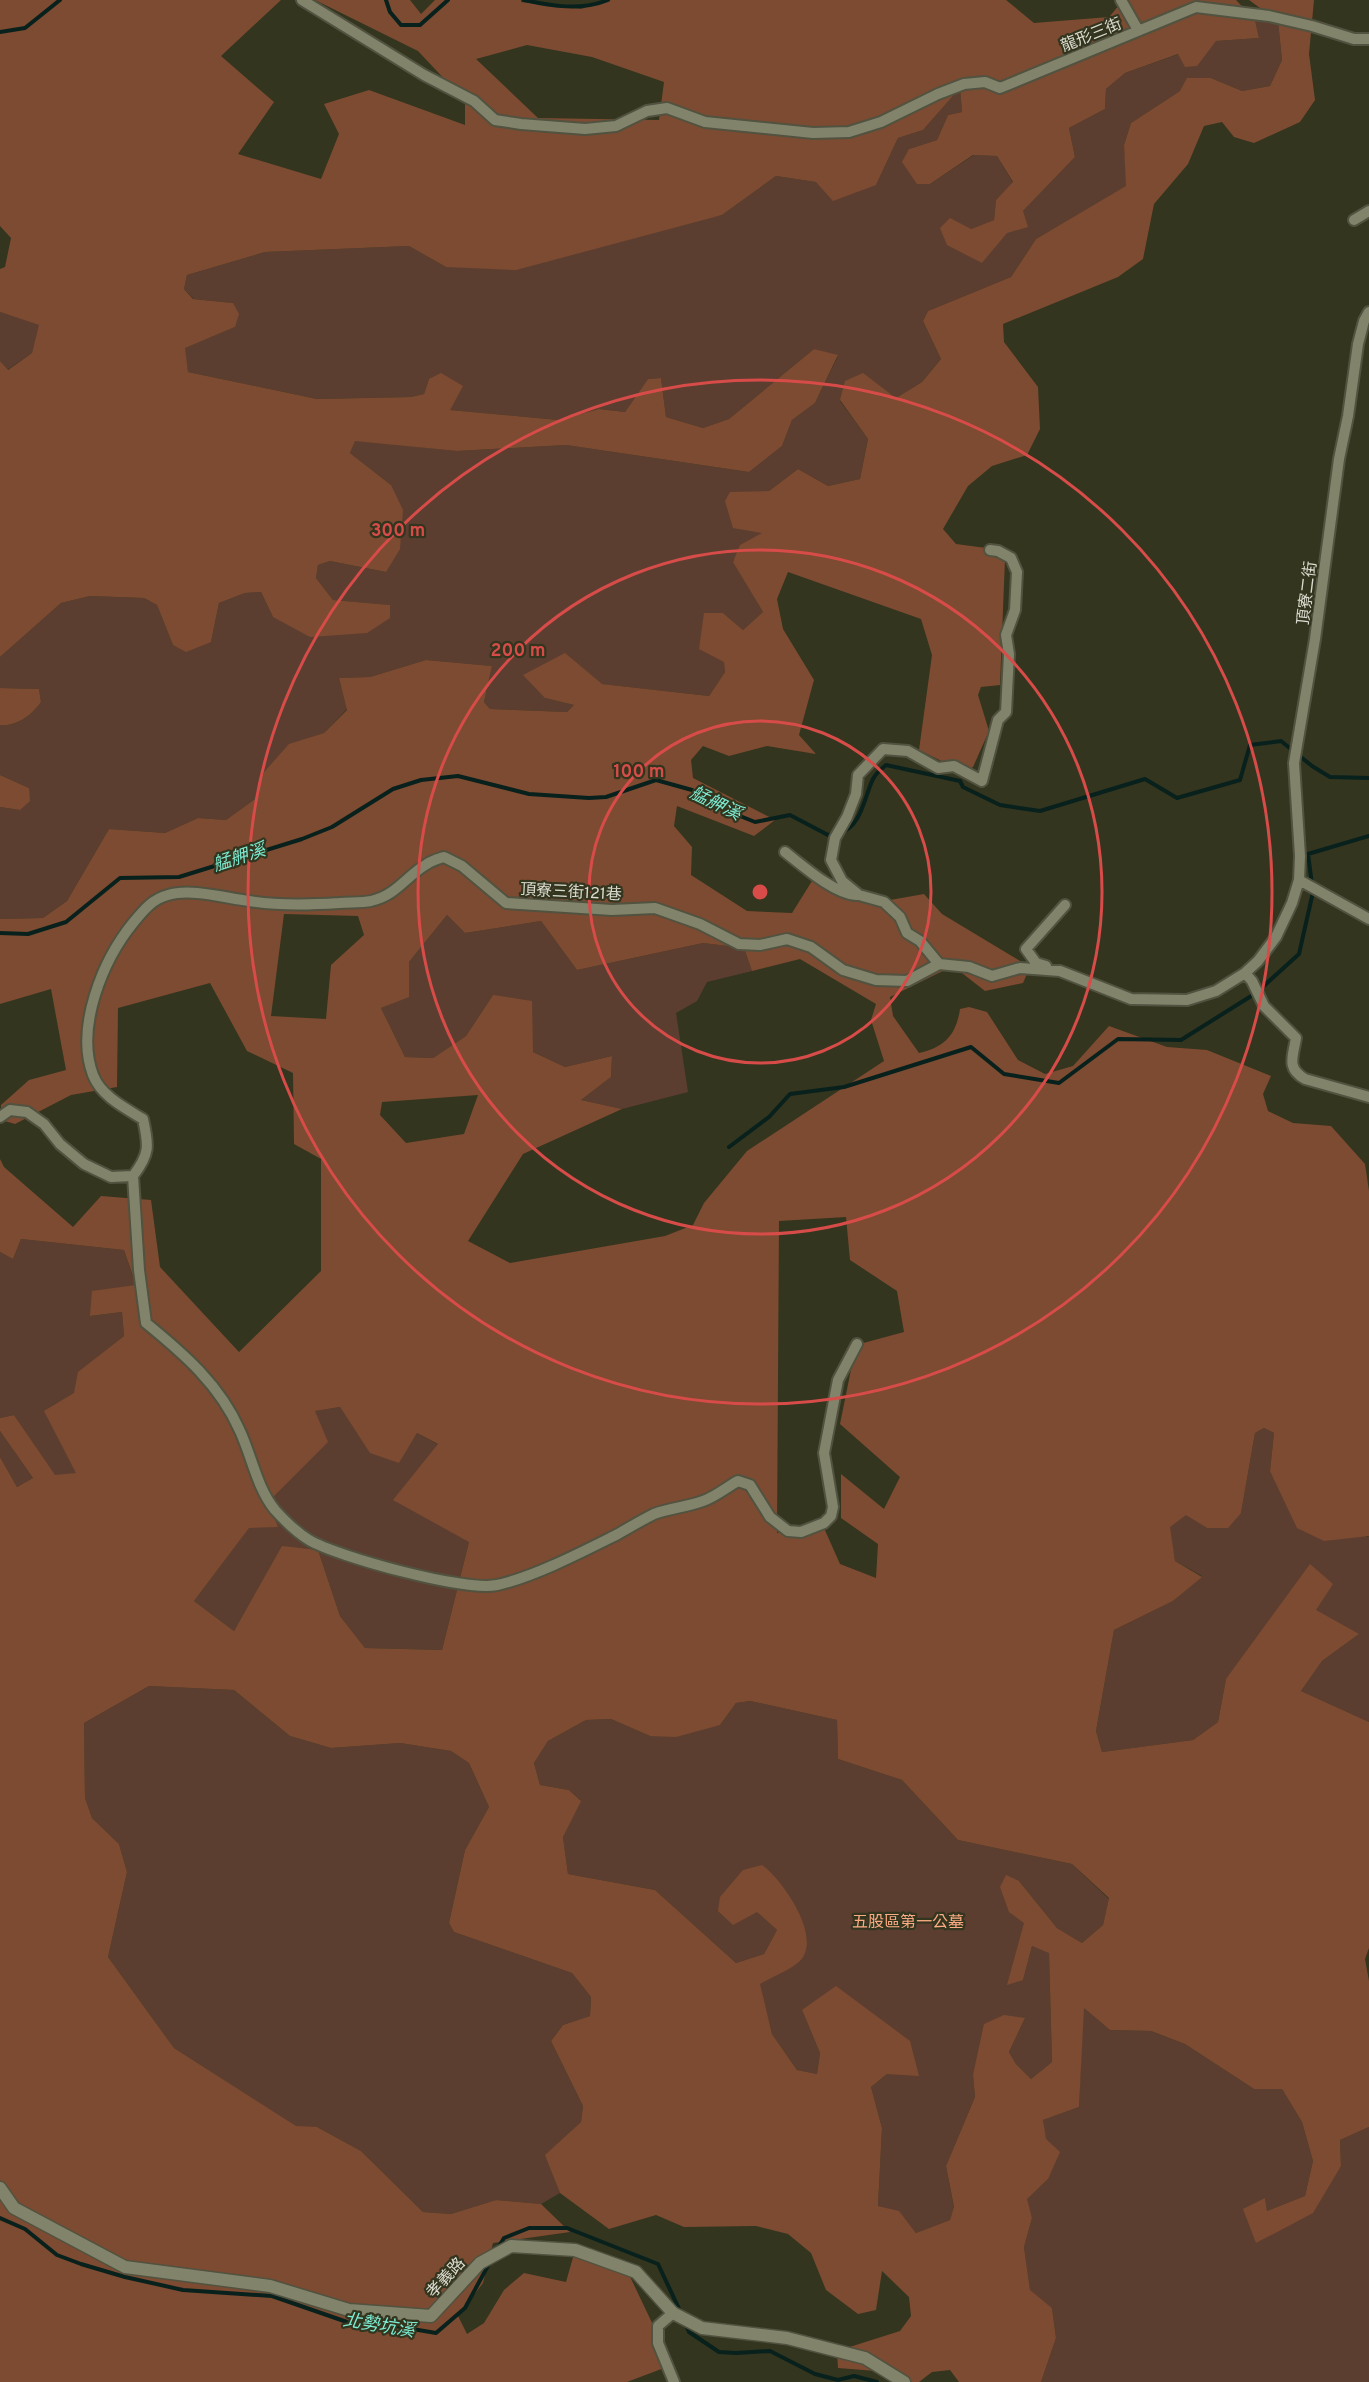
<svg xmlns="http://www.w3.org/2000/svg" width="1369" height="2382" viewBox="0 0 1369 2382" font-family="Overpass,'Noto Sans TC',sans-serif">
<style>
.green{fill:#5c3e30}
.forest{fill:#7d4b31;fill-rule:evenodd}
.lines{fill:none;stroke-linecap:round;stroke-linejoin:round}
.stream{stroke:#09211c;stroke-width:4}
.minor-casing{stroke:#51523f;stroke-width:14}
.tertiary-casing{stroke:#51523f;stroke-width:15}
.minor{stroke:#81836b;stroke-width:10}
.tertiary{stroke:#81836b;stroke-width:12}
.ring{fill:none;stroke:#d74c49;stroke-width:3}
.labels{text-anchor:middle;stroke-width:4.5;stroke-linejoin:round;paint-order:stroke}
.street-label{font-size:16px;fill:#dbdccf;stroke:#33351f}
.park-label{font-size:16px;fill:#fbab83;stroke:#33351f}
.water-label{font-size:18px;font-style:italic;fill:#7cebd2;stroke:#33351f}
.centre{fill:#d74c49;stroke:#33351f;stroke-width:3}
.ring-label{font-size:18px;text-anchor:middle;font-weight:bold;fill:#d74c49;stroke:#33351f;stroke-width:4.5;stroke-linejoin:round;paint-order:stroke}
</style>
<rect width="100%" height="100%" fill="#33351f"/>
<path class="green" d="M 1255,20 L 1278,21 L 1282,60 L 1270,86 L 1242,91 L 1211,78 L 1180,91 L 1131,123 L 1124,145 L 1127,186 L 1036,239 L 1011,277 L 928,311 L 923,321 L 941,359 L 922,382 L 896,398 L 863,374 L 840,401 L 868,439 L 860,479 L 828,486 L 798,469 L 769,491 L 763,533 L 733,561 L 763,612 L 743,630 L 723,613 L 725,672 L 709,696 L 601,684 L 565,654 L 545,698 L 574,705 L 567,712 L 490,709 L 484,702 L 492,666 L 426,660 L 370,677 L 339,678 L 347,709 L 324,733 L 289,745 L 264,772 L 255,799 L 226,820 L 198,818 L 165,833 L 109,829 L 67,901 L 43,918 L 0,919 L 0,807 L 20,810 L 29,788 L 0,775 L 0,725 C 16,727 32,715 41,702 L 39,689 L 0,688 L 0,657 L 61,603 L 90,596 L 144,598 L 157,605 L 173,645 L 211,642 L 219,603 L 245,593 L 261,592 L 273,617 L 389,605 L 333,600 L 316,578 L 318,565 L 330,561 L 386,572 L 391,485 L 350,453 L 355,440 L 457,451 L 566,445 L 749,472 L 782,446 L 792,420 L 815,403 L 838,356 L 814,349 L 729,419 L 703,428 L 666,417 L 661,378 L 648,379 L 625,412 L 599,409 L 558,420 L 450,410 L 429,379 L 424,394 L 411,397 L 317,399 L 188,372 L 184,348 L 235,327 L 233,303 L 194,299 L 184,289 L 187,275 L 265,252 L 409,246 L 446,267 L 722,215 L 776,176 L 816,182 L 876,185 L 898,138 L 923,130 L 960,88 L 962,112 L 948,115 L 937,140 L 909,149 L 930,184 L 974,155 L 997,156 L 1013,183 L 996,200 L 994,220 L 971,229 L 982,263 L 1023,211 L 1075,157 L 1069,128 L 1105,109 L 1106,89 L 1125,73 L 1179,54 L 1216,41 L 1259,38 Z
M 0,312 L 40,325 L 32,353 L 7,370 L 0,361 Z
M 447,915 L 465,933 L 541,921 L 577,970 L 703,943 L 744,948 L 752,971 L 707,982 L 697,1001 L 676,1013 L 688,1092 L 622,1109 L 581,1100 L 611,1077 L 612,1056 L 565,1067 L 533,1052 L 493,995 L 466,1036 L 433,1058 L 405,1057 L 381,1008 L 409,996 L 409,962 Z
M 21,1239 L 124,1250 L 136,1286 L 91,1316 L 122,1312 L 124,1336 L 79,1372 L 77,1473 L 55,1476 L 14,1415 L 0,1418 L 0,1252 L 13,1259 Z
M 340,1407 L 370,1452 L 399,1462 L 417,1433 L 439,1445 L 469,1542 L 442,1650 L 365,1648 L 340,1616 L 318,1550 L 282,1547 L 234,1631 L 194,1601 L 268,1502 L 314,1411 Z
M 1264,1428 L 1274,1433 L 1270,1471 L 1367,1537 L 1369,1536 L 1369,1722 L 1301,1691 L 1322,1661 L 1359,1634 L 1226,1679 L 1218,1722 L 1193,1740 L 1102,1752 L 1096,1731 L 1114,1630 L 1173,1601 L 1202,1576 L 1175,1561 L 1169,1527 L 1186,1514 L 1207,1528 L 1241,1513 L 1255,1433 Z
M 0,1431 L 33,1478 L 17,1487 L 0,1457 Z
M 149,1686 L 234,1690 L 290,1736 L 331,1748 L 400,1743 L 451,1751 L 469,1763 L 489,1807 L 465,1850 L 449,1923 L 454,1932 L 572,1973 L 591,1997 L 590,2016 L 563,2025 L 551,2041 L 583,2106 L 581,2122 L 546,2155 L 560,2193 L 541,2204 L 496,2200 L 451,2214 L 423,2212 L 361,2151 L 317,2127 L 296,2127 L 174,2048 L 108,1957 L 127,1872 L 119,1844 L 92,1818 L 85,1798 L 84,1723 Z
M 750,1701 L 837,1720 L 838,1759 L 902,1780 L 958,1840 L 1072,1864 L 1109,1899 L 1103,1925 L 1082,1943 L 1057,1928 L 1019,1881 L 1024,1923 L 1023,1980 L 1032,1946 L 1049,1952 L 1052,2062 L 1031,2079 L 1016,2064 L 1009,2052 L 1025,2018 L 973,2075 L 975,2097 L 946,2166 L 954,2208 L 950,2220 L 916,2233 L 899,2212 L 878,2206 L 882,2128 L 871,2087 L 887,2074 L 802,2010 L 820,2053 L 817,2074 L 797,2070 L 772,2034 L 759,1984 L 800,1961 L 806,1948 L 757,1912 L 777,1930 L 764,1954 L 736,1963 L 655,1890 L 568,1874 L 563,1837 L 580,1800 L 569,1790 L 540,1785 L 534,1763 L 548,1741 L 586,1720 L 611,1719 L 650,1736 L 720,1725 L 736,1703 Z
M 1083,2007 L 1110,2030 L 1151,2031 L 1185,2044 L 1254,2089 L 1282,2089 L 1302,2122 L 1313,2161 L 1305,2196 L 1267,2211 L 1265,2198 L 1256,2243 L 1341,2166 L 1340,2140 L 1369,2127 L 1369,2382 L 1041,2382 L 1056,2338 L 1052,2308 L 1030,2291 L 1024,2247 L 1032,2218 L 1026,2199 L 1048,2179 L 1043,2120 L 1079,2107 Z"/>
<path class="forest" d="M 0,0 L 281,0 L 221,56 L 274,102 L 238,154 L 321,179 L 339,134 L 324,104 L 369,90 L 465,125 L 465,101 L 418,51 L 315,0 L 410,0 L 421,14 L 435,0 L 521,0 L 521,2 L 581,9 L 611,0 L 1006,0 L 1034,23 L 1109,17 L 1121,3 L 1119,0 L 1236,0 L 1255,20 L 1259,38 L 1216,41 L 1197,66 L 1185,67 L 1178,54 L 1125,73 L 1106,89 L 1105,109 L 1069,128 L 1075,157 L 1023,211 L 1028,227 L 1007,233 L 982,263 L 947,245 L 940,228 L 950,218 L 971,229 L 994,220 L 996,200 L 1013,182 L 997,156 L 973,155 L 930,184 L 917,184 L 902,162 L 909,149 L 937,140 L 948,115 L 962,112 L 960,88 L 923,130 L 898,138 L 876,185 L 833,201 L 816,182 L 776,176 L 722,215 L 516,270 L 446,267 L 409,246 L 265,252 L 187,275 L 184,289 L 193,299 L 233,303 L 239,314 L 235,327 L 185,348 L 188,372 L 317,399 L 411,397 L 424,394 L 429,379 L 441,373 L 463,386 L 450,410 L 558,420 L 599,409 L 625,412 L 648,379 L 661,378 L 666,417 L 703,428 L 729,419 L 814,349 L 838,355 L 815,403 L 792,420 L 782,446 L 749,472 L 566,445 L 457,451 L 355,441 L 350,453 L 391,485 L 403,510 L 400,549 L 386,572 L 330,561 L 318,565 L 316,578 L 333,600 L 390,605 L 390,618 L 367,633 L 310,637 L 273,617 L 261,592 L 245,593 L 219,603 L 211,642 L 186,652 L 173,645 L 157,605 L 144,598 L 90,596 L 61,603 L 0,657 L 0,361 L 8,370 L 32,353 L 39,325 L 0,312 L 0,269 L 5,267 L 11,238 L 0,226 ZM 527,45 L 592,57 L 664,82 L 659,120 L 538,118 L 476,59 Z
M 1249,0 L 1314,0 L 1309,54 L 1315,100 L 1300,122 L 1254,143 L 1234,137 L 1222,122 L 1204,126 L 1188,164 L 1154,204 L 1143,259 L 1118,277 L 1003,324 L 1004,342 L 1038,387 L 1040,429 L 1027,455 L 992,466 L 968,486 L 943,529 L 956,544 L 1001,550 L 1005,559 L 1000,685 L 981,687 L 978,695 L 989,731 L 973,767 L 964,772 L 919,750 L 932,655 L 921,619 L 788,572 L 777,599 L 783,629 L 814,680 L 799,735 L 816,754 L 767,746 L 729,756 L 703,746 L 691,760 L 693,778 L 775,820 L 754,836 L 677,806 L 674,826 L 692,847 L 691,875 L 747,911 L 792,913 L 812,881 L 873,903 L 924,894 L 942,914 L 1030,967 L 1023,983 L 985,991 L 953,966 L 890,997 L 893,1016 L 919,1053 C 945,1047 956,1035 960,1009 L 969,1007 L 987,1012 L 1018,1060 L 1045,1074 L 1073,1066 L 1109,1026 L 1167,1047 L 1207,1050 L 1271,1076 L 1263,1094 L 1268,1111 L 1293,1123 L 1331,1126 L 1365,1164 L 1369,1191 L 1369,1536 L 1324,1541 L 1297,1528 L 1270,1471 L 1274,1433 L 1264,1428 L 1255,1433 L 1241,1513 L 1228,1528 L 1207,1528 L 1186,1515 L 1170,1527 L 1175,1561 L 1202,1577 L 1173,1601 L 1114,1630 L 1096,1731 L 1102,1752 L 1193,1740 L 1218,1722 L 1226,1679 L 1310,1564 L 1333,1584 L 1316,1610 L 1359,1634 L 1322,1661 L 1301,1691 L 1369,1722 L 1369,1948 L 1365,1959 L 1369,1981 L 1369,2127 L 1340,2140 L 1341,2166 L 1313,2213 L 1256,2243 L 1243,2209 L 1265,2198 L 1267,2211 L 1305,2196 L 1313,2161 L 1302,2122 L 1282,2089 L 1254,2089 L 1185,2044 L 1151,2031 L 1110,2030 L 1084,2008 L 1079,2107 L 1043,2120 L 1046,2139 L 1060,2152 L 1048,2179 L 1027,2199 L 1032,2218 L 1024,2247 L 1030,2290 L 1052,2308 L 1056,2338 L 1041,2382 L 959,2382 L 950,2370 L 932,2372 L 919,2382 L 912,2382 L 889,2372 L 838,2368 L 837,2351 L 900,2331 L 911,2316 L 909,2297 L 882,2271 L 876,2310 L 858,2314 L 826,2290 L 811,2253 L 788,2234 L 756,2226 L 684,2227 L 656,2215 L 609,2229 L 560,2193 L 545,2155 L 581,2122 L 583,2106 L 551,2041 L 563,2025 L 590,2016 L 591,1997 L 572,1973 L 454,1932 L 449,1923 L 465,1850 L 489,1807 L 469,1763 L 451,1751 L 400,1743 L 331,1748 L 290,1736 L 234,1690 L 149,1686 L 84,1723 L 85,1798 L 92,1818 L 119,1844 L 127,1872 L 108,1957 L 174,2048 L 296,2126 L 317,2127 L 361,2151 L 423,2212 L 451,2214 L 496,2200 L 541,2204 L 570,2232 L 493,2243 L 483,2283 L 458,2316 L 467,2334 L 484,2323 L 504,2290 L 524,2273 L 566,2282 L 574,2254 L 624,2264 L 665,2350 L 664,2368 L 627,2382 L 0,2382 L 0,1457 L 17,1487 L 33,1478 L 0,1431 L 0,1418 L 14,1415 L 55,1475 L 76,1473 L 44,1411 L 74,1393 L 78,1372 L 124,1336 L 122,1312 L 90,1316 L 92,1291 L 136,1285 L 124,1250 L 21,1239 L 13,1259 L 0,1252 L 0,1159 L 4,1167 L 73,1227 L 101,1196 L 151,1200 L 160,1267 L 239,1352 L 321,1271 L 321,1159 L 294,1144 L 293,1073 L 247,1051 L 210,983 L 118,1008 L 117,1087 L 71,1095 L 15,1124 L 1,1120 L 1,1105 L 29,1080 L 66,1070 L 51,989 L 0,1004 L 0,919 L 43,918 L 67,901 L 109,829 L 165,833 L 198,818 L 226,820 L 255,799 L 264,772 L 289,744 L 324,733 L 347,710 L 339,678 L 370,677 L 426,660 L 492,666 L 484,702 L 490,709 L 567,712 L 574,705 L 545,698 L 523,675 L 565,653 L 602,684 L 709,696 L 725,672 L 724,662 L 699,649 L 704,613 L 723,613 L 743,630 L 763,612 L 733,562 L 740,545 L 762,533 L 733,528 L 725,501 L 730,492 L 769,491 L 798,469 L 828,486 L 860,479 L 868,439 L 840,400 L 845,381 L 863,373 L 896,398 L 922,382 L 941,359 L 923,321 L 928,311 L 1011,277 L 1036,239 L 1126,186 L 1124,145 L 1131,123 L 1180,91 L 1187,78 L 1211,78 L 1242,91 L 1270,86 L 1282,60 L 1278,21 ZM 284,914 L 358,916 L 364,935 L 331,965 L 326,1019 L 271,1016 ZM 447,915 L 465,933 L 541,921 L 577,970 L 703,943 L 744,948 L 752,971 L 800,959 L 876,1004 L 871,1020 L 884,1061 L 747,1151 L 704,1203 L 693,1225 L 665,1236 L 510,1263 L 468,1241 L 523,1154 L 622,1109 L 581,1100 L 611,1077 L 612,1056 L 565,1067 L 533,1052 L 532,1001 L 493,995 L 466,1036 L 433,1058 L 405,1057 L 381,1008 L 409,997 L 409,962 ZM 478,1095 L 464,1134 L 406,1143 L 380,1115 L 382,1102 ZM 846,1217 L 850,1260 L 897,1291 L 904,1332 L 856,1345 L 840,1424 L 900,1477 L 884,1509 L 841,1474 L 841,1518 L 878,1544 L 876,1578 L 840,1564 L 820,1519 L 777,1533 L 779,1221 ZM 340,1407 L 370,1453 L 399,1463 L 417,1433 L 438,1444 L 393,1500 L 469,1542 L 442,1650 L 365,1648 L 340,1616 L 318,1550 L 282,1546 L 234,1631 L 194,1601 L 249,1528 L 278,1527 L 268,1502 L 328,1442 L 315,1411 ZM 750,1701 L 837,1720 L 838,1759 L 902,1780 L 958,1840 L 1072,1864 L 1109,1898 L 1103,1925 L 1082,1943 L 1057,1928 L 1019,1881 L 1006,1875 L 1000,1887 L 1009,1912 L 1024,1923 L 1007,1985 L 1023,1980 L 1032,1946 L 1049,1953 L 1052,2062 L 1031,2079 L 1016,2064 L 1009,2052 L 1025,2018 L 1004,2015 L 984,2024 L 973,2075 L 975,2097 L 946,2166 L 954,2207 L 950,2220 L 916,2233 L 899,2211 L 878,2206 L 882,2128 L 871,2087 L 887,2074 L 919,2076 L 910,2041 L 836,1986 L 802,2010 L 820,2053 L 817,2074 L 797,2070 L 772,2034 L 760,1984 C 770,1978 792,1969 800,1961 C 823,1937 782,1879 762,1865 L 743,1870 L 720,1897 L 718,1911 L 733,1925 L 757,1912 L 777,1930 L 764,1954 L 736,1963 L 655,1890 L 568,1874 L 563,1837 L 581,1801 L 569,1790 L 540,1785 L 534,1763 L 548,1741 L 586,1720 L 611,1719 L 650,1736 L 676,1737 L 720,1725 L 736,1703 Z
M 0,688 L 39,689 L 41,702 C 32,715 16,727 0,725 Z
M 0,775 L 29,788 L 30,801 L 20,810 L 0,807 Z"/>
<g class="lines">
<path class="stream" d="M 386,0 L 390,12 L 401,25 L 420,25 L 448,0
M 524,0 C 552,6 581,11 608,0
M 0,32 L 25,28 L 60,0
M 841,832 C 861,827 865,795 873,779 C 876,773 881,769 886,765 L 960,781 L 963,787 L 1000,805 L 1040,811 L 1145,779 L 1177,798 L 1240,780 L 1250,745 L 1281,741 L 1312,766 L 1330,777 L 1369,778
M 0,933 L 28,934 L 66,922 L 120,878 L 179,877 L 302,839 L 332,827 L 393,789 L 421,780 L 458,776 L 529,794 L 589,798 L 606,797 L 656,780 L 692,790 L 725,810 L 755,822 L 790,815 L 828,835 L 834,834
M 729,1147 L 769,1117 L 790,1094 L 844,1087 L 971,1047 L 1004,1074 L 1059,1083 L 1118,1039 L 1181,1040 L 1256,993 L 1299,954 L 1313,892 L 1308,854 L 1369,836
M 0,2218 L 25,2229 L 57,2255 L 81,2264 L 125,2277 L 183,2290 L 272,2296 L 347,2322 L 389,2325 L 436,2333 L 465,2308 L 490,2262
M 498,2248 L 504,2238 L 529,2228 L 567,2228 L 658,2264 L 681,2313
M 685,2323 L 689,2332 L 719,2352 L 736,2353 L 770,2351 L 815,2374 L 838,2380 L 854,2376 L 877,2382"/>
<g class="minor-casing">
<path id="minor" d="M 302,0 L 424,75 L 474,101 L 495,120 L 521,124 L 585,129 L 616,126 L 647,111 L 667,108 L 705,122 L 813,133 L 849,132 L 881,122 L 938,94 L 964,84 L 985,82 L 1000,88 L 1196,7 L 1269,16 L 1312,26 L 1354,39 L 1369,39
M 1121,0 L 1138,30
M 1354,220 L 1369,211
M 785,852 C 802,865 834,894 856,895
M 1299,880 L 1369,919
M 939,964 L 920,941 L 907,933 L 900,917 L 884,902 L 859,895 L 842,881 L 831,860 L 835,838 L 847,817 L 856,794 L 858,775 L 883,749 L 908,751 L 938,768 L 954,766 L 982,781 L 998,720 L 1006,712 L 1009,654 L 1006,635 L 1015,610 L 1017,572 L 1011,558 L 998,551 L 990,550
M 1046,966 L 1036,963 L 1026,949 L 1065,905
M 1245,973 L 1252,981 L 1264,1006 L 1296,1038 C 1293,1057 1286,1068 1305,1079 L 1369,1097
M 0,1117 L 10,1110 L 27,1112 L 44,1124 L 60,1144 L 84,1164 L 111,1177 L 133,1176 C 150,1154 149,1146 143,1119 C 125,1108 101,1096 93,1075 C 75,1027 103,960 133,923 C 143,911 152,899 168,895 C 191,888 225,898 249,901 C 279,906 309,905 339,903 C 349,902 361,903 371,901 C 397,895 406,876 427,864 C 431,861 438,859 444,857 L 462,866 L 506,903 L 612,910 L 655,908 L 700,924 L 739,944 L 760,945 L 787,939 L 811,947 L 843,970 L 876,980 L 907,981 L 939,964 L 969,967 L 992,976 L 1020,968 L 1060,971 L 1131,999 L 1187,1000 L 1216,991 L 1245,973 L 1258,961 L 1276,937 L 1292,903 L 1299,880 L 1300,856 L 1294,763 L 1315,639 L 1339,459 L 1348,416 L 1358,344 L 1364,321 L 1369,312
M 133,1176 L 139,1270 L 146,1323 C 184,1354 220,1385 240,1431 C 252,1457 257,1488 275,1510 C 285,1521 296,1532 309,1540 C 338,1557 466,1592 497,1585 C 534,1577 584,1551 618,1534 C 630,1527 642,1520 654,1514 C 670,1508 687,1507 703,1501 C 715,1497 727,1487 738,1481 L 750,1485 L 770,1517 L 788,1531 L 801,1532 L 824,1523 L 831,1516 L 833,1507 L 824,1453 L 838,1380 L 857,1344
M 673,2313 L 658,2326 L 658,2343 L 674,2382"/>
</g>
<g class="tertiary-casing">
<path id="tertiary" d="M 0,2188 L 14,2208 L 125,2267 L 270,2286 L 349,2310 L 431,2316 L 480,2263 L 511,2246 L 575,2250 L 636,2272 L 673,2313 L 702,2328 L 787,2338 L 865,2358 L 904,2382"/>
</g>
<use href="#minor" class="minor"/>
<use href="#tertiary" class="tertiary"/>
</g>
<g class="ring">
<circle cx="760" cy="892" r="171"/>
<circle cx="760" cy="892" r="342"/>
<circle cx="760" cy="892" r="512"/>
</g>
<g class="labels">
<g class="street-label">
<text transform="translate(1091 34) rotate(-22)" y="6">龍形三街</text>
<text transform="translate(1306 593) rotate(-83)" y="6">頂寮二街</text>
<text transform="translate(571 891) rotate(3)" y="6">頂寮三街121巷</text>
<text transform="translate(445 2277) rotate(-47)" y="6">孝義路</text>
</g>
<g class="park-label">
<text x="908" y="1927">五股區第一公墓</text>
</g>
<g class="water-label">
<text transform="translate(716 803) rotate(26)" y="6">艋舺溪</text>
<text transform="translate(239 857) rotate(-18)" y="6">艋舺溪</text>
<text transform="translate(379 2325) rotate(9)" y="6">北勢坑溪</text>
</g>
</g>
<circle cx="760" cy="892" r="9" class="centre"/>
<g class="ring-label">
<text x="398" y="536">300 m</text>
<text x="518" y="656">200 m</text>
<text x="639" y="777">100 m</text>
</g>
</svg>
